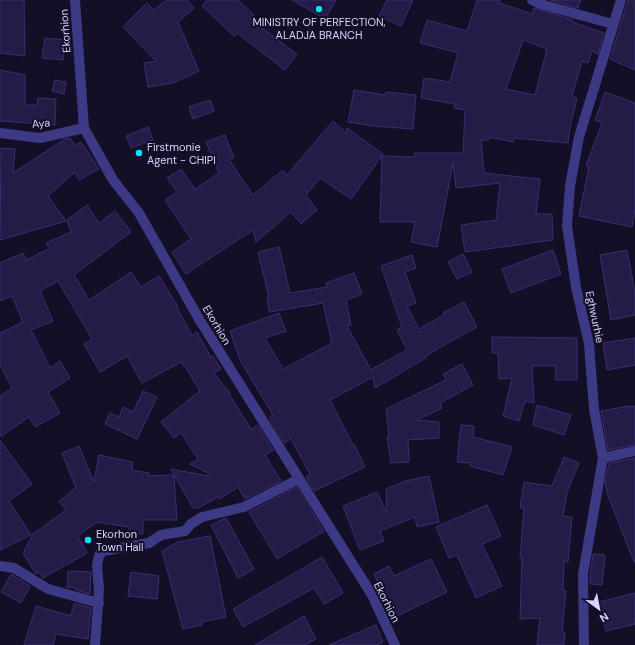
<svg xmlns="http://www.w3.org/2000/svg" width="635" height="645" viewBox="0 0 635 645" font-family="'DM Sans',sans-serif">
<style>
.building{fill:#241b47;stroke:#3b2d73;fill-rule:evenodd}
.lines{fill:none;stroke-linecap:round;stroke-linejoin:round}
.minor{stroke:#3d3a85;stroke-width:10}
.poi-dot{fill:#00e5ff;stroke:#130f26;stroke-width:1.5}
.labels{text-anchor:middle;stroke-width:4;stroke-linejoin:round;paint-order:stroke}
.poi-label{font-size:11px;fill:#d9d4ff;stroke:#130f26;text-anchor:start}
.street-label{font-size:11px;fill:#d9d4ff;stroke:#130f26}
</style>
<rect width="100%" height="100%" fill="#130f26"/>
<path class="building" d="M 0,0 L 24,0 L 25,56 L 0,53 Z
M 166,0 L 187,0 L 194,8 L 178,22 L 199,71 L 173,83 L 148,87 L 144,63 L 156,61 L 123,27 L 147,3 L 154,10 Z
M 207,0 L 238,0 L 254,15 L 250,19 L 297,54 L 285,70 L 237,33 L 234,36 L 202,6 Z
M 292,0 L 336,0 L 325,19 Z
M 387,0 L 413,0 L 401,26 L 379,16 Z
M 477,0 L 500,0 L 499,3 L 532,14 L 534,8 L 573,20 L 572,22 L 604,33 L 598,54 L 592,51 L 588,63 L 582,61 L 572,96 L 577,98 L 570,127 L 568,143 L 514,138 L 513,142 L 489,137 L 489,140 L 481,140 L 484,173 L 540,179 L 536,214 L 552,214 L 553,240 L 465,252 L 461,225 L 496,220 L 500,183 L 456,188 L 453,163 L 437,247 L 411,242 L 415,222 L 380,222 L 382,156 L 415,157 L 415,153 L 463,153 L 465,110 L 454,108 L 455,104 L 421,98 L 424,78 L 450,82 L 458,53 L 420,43 L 427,20 L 467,31 ZM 523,40 L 547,49 L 535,95 L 506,89 Z
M 550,0 L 581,0 L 578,8 Z
M 628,0 L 635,0 L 635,70 L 610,59 Z
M 45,38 L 66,40 L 63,60 L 42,58 Z
M 0,70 L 25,75 L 25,105 L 37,105 L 38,98 L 56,99 L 55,125 L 0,121 Z
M 55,80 L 66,82 L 64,94 L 52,91 Z
M 354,90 L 385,95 L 386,92 L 416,95 L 413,129 L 373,126 L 348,122 Z
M 605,92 L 635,103 L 635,210 L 632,227 L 579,216 L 589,167 L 586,166 L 602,123 L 595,120 Z
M 210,100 L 214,111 L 193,119 L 189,107 Z
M 333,121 L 346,133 L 347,128 L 383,154 L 351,199 L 320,178 L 306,195 L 317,210 L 301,224 L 291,212 L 256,242 L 253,230 L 186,274 L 172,252 L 191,239 L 165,200 L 177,192 L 167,178 L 181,169 L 195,189 L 219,173 L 206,142 L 225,135 L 234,158 L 229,160 L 253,195 L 283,170 L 287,175 Z
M 148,127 L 153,140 L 131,148 L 126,136 Z
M 70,138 L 75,145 L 81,142 L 99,169 L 79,180 L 75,172 L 48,196 L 66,221 L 0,240 L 1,148 L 15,149 L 13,173 L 65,139 Z
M 87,205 L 99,223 L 115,211 L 131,232 L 74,275 L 89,300 L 131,272 L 141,287 L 159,276 L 178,307 L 177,308 L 192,335 L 197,332 L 211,357 L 213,356 L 221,369 L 214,373 L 230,393 L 229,394 L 251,429 L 258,425 L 273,450 L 265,455 L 281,481 L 245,499 L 238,487 L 219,499 L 218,497 L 198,508 L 193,508 L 174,475 L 177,520 L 143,520 L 143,534 L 129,534 L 129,527 L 97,522 L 78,536 L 87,553 L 43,578 L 38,572 L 36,574 L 23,553 L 33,534 L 66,510 L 59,501 L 76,488 L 62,453 L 79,446 L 94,482 L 99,455 L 133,462 L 132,470 L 149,473 L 148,476 L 174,475 L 171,469 L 209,476 L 210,474 L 190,464 L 198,459 L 181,433 L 174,438 L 161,422 L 200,391 L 186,368 L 185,368 L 181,362 L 142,383 L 127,356 L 100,372 L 84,344 L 92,339 L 58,281 L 40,291 L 53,321 L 31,330 L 50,368 L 60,361 L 70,378 L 48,392 L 60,413 L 35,427 L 29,417 L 0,437 L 0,396 L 12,388 L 0,365 L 0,333 L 23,322 L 12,296 L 0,301 L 0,263 L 23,253 L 26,260 L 50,248 L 46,243 L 71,232 L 67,220 Z
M 279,247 L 290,293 L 327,287 L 326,283 L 354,273 L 362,294 L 346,300 L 351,325 L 347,326 L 372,372 L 372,369 L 407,350 L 397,330 L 402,327 L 381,266 L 412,255 L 416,268 L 405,272 L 416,303 L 407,306 L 419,329 L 444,315 L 443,313 L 464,302 L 477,327 L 453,340 L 426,356 L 426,358 L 375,388 L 373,377 L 330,400 L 353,445 L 354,444 L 365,467 L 314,491 L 306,477 L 310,474 L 291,439 L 284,443 L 269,418 L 273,415 L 241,362 L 230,331 L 279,313 L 286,331 L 265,338 L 283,369 L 332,343 L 323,303 L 269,312 L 267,297 L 269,297 L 258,252 Z
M 553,250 L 561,274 L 511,293 L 502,269 Z
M 627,250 L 635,293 L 635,315 L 611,320 L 600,255 Z
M 463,254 L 472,272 L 457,279 L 448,262 Z
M 492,337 L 577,338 L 577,380 L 555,380 L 556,366 L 532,366 L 534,403 L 525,401 L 519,421 L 503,416 L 512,378 L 499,379 L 498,353 L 492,353 Z
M 635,338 L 635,365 L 607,370 L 603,343 Z
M 462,364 L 473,385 L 440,403 L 442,408 L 417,420 L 439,422 L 439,438 L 408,440 L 409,462 L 391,463 L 387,437 L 389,437 L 386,409 L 446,380 L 443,374 Z
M 143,391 L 157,397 L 137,439 L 105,424 L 110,413 L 119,417 L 123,407 L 133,412 Z
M 537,405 L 571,415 L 564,435 L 533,425 Z
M 629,406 L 629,407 L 635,406 L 635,445 L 608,450 L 601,411 Z
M 461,425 L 474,426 L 473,437 L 512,447 L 503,475 L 470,466 L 471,463 L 457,462 Z
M 0,440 L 32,484 L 9,501 L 31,535 L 0,550 Z
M 564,457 L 579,463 L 567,492 L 563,516 L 572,517 L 568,562 L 564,561 L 563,591 L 566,591 L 562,632 L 565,632 L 564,645 L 537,645 L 540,618 L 520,619 L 522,558 L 520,558 L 524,508 L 520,508 L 524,482 L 552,486 Z
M 635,458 L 635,562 L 634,562 L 607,493 L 605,483 L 609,463 Z
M 429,476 L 439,522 L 417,527 L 415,517 L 380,531 L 384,541 L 360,550 L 343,506 L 377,492 L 387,513 L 386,489 L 406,481 Z
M 297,487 L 324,531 L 277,559 L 249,512 Z
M 487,505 L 501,536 L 482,544 L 502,586 L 476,598 L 457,555 L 449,558 L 436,527 Z
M 226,518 L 254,569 L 238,578 L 211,525 Z
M 210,536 L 226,617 L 201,622 L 202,625 L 183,629 L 162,551 L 178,542 Z
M 593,554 L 605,555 L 602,585 L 590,584 L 590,575 Z
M 322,557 L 343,593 L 324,604 L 314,588 L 243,627 L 233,609 Z
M 431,559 L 447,592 L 395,617 L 374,574 L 389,566 L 394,576 Z
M 68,571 L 91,572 L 90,594 L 76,590 L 76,588 L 67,587 Z
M 131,572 L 159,576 L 157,599 L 128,596 Z
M 11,574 L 30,586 L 21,603 L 1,592 Z
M 635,593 L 635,624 L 606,631 L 599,602 Z
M 74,603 L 91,608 L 88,639 L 56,634 L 53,645 L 24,645 L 36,606 L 71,616 Z
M 304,616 L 316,639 L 305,645 L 255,645 Z
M 376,625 L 383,642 L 377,645 L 329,645 Z"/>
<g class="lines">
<path class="minor" d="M 75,0 L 84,128 L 113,180 L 139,213 L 199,319 L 372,595 L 395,645
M 532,0 L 540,4 L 613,24
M 0,133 L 40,138 L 84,128
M 603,458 L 635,451
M 0,566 L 14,568 L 48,589 L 99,603
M 95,645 L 99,590 L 97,566 L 99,555 L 103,551 L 149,543 L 161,535 L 185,531 L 191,524 L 202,517 L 244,507 L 299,479
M 584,645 L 583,574 L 603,458 L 594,409 L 589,344 L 576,287 L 567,226 L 570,186 L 579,137 L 621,0"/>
</g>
<g class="poi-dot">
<circle cx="319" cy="9" r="4"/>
<circle cx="139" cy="153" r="4"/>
<circle cx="88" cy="540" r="4"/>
</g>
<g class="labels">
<g class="poi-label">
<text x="319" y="26" text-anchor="middle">MINISTRY OF PERFECTION,<tspan x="319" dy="13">ALADJA BRANCH</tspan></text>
<text x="147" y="151">Firstmonie<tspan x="147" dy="13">Agent - CHIPI</tspan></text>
<text x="96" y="538">Ekorhon<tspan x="96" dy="13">Town Hall</tspan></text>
</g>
<g class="street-label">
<text transform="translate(65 31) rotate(-94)" y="4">Ekorhion</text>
<text transform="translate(41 123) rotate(-5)" y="4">Aya</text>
<text transform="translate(595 317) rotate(78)" y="4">Eghwurhie</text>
<text transform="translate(217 325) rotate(59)" y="4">Ekorhion</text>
<text transform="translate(387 602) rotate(63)" y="4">Ekorhion</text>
</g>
</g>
<g transform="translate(599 609) rotate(148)" stroke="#130f26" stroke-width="3" paint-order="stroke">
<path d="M0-3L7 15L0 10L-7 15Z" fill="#d9d4ff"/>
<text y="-6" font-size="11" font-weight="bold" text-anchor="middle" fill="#d9d4ff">N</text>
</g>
</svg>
